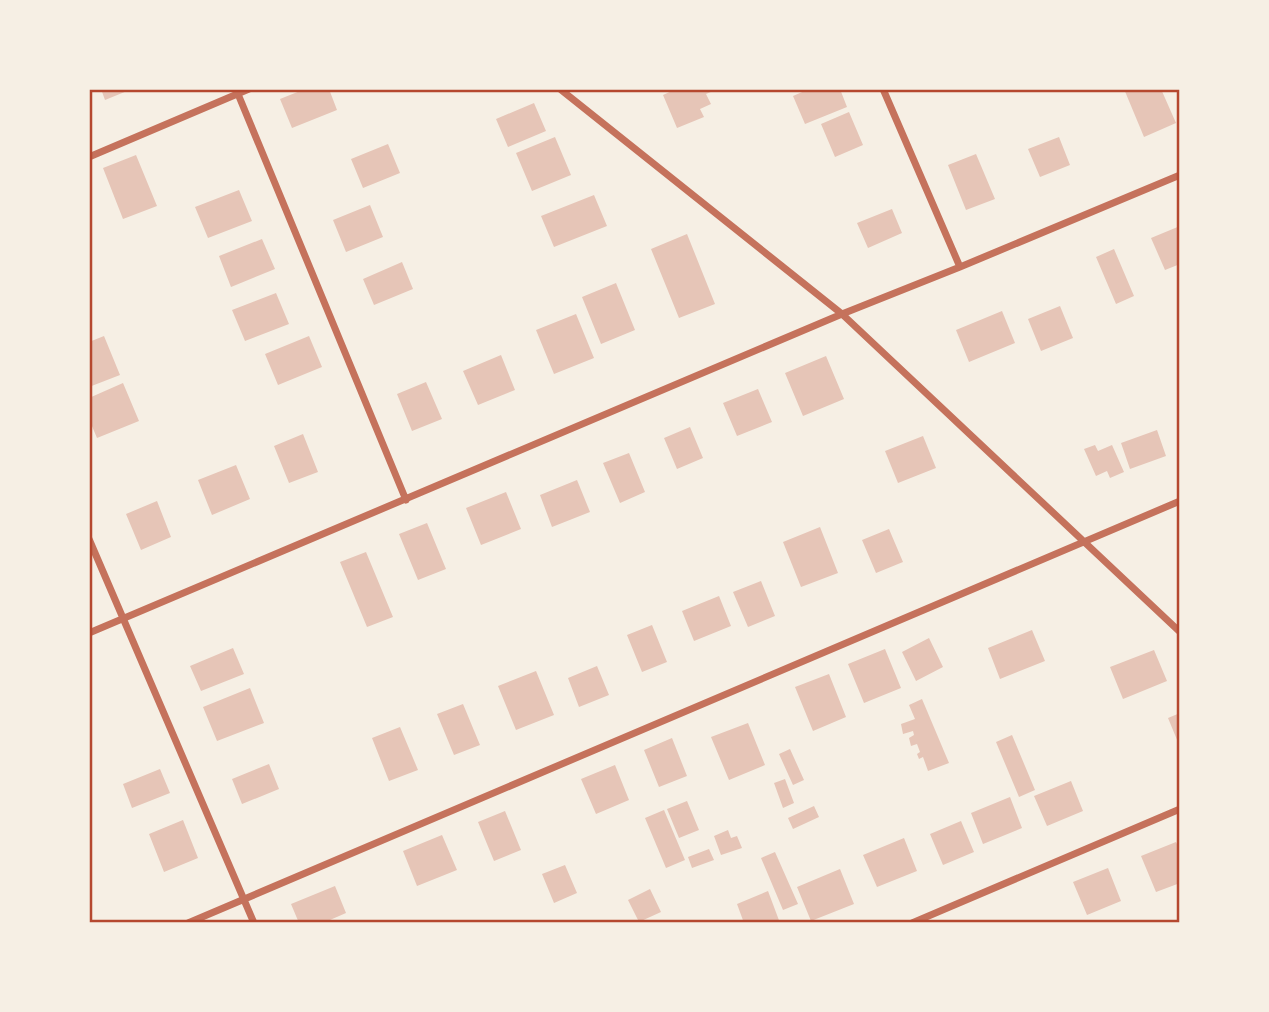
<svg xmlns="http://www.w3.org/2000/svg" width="1269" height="1012" viewBox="0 0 1269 1012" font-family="Inter,sans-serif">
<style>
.building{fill:#e6c5b7}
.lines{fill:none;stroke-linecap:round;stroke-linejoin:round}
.minor{stroke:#c5725c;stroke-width:7}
.neatline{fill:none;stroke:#b5482f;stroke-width:2.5}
</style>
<rect width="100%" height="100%" fill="#f6efe4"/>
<path class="building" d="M 101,89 L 132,89 L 105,100 Z
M 305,89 L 329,89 L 337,110 L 292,128 L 280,99 Z
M 676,89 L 718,89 L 706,94 L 711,104 L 700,109 L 704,117 L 677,128 L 663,95 Z
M 809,89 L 840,89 L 847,107 L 805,124 L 793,96 Z
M 1124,89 L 1161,89 L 1176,123 L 1144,137 Z
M 534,103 L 546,131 L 508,147 L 496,119 Z
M 849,112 L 863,145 L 835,157 L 821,124 Z
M 555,137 L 571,175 L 532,191 L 516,153 Z
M 1059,137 L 1070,165 L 1040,177 L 1028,149 Z
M 388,144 L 400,173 L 363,188 L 351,159 Z
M 976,154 L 995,199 L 966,210 L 948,165 Z
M 136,155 L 157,206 L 123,219 L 103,168 Z
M 239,190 L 252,221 L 208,238 L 195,207 Z
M 594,195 L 607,226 L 554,247 L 541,216 Z
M 370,205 L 383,237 L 346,252 L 333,220 Z
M 892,209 L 902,233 L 868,248 L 857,223 Z
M 1180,226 L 1180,264 L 1165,270 L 1151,238 Z
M 687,234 L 715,304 L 679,318 L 651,249 Z
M 262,239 L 275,269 L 231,287 L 219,256 Z
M 1114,249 L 1134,296 L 1116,304 L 1096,257 Z
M 402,262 L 413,289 L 374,305 L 363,279 Z
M 616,283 L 635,330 L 601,344 L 582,297 Z
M 276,293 L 289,324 L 245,341 L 232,310 Z
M 1060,306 L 1073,338 L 1041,351 L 1028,319 Z
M 1002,311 L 1015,343 L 969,362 L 956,330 Z
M 576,314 L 594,358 L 554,374 L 536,330 Z
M 104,336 L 120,375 L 89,387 L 89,342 Z
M 309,336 L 322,367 L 278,385 L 265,354 Z
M 501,355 L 515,390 L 478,405 L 463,371 Z
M 826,356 L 844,399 L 803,416 L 785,373 Z
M 426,382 L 442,419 L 412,431 L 397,394 Z
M 123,383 L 139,421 L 97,438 L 89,419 L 89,398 Z
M 758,389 L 772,422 L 737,436 L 723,403 Z
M 690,427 L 703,458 L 677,469 L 664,438 Z
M 1157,430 L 1166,456 L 1130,469 L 1121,443 Z
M 303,434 L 318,472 L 289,483 L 274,446 Z
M 923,436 L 936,468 L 898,483 L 885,451 Z
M 1095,445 L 1098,451 L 1112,445 L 1124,472 L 1110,478 L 1107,471 L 1096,476 L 1084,449 Z
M 629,453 L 645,492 L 620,503 L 603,463 Z
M 236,465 L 250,499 L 212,515 L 198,480 Z
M 577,480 L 590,512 L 552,527 L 540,495 Z
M 506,492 L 521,529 L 481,545 L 466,508 Z
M 157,501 L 171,537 L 141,550 L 126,514 Z
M 427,523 L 446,569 L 418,580 L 399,534 Z
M 820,527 L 838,573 L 801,587 L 783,542 Z
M 889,529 L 903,562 L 876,573 L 862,540 Z
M 366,552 L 393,617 L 367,627 L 340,562 Z
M 761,581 L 775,616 L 748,627 L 733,592 Z
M 719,596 L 731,626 L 694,641 L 682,611 Z
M 652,625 L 667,662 L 642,672 L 627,635 Z
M 1032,630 L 1045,661 L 1000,679 L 988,648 Z
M 929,638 L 943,667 L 916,681 L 902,652 Z
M 233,648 L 244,674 L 201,691 L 190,666 Z
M 885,649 L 901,688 L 864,703 L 848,664 Z
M 1154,650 L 1167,681 L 1123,699 L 1110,667 Z
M 597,666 L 609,695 L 579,707 L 568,678 Z
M 536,671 L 554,715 L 516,730 L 498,686 Z
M 829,674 L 846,717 L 813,731 L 795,687 Z
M 250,688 L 264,723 L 217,741 L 203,707 Z
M 922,699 L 949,763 L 928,771 L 923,757 L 919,759 L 917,754 L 920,752 L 917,744 L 911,746 L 909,738 L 914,735 L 913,731 L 903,734 L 901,724 L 915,719 L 909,705 Z
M 463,704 L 480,745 L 454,755 L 437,714 Z
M 1180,713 L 1180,747 L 1168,718 Z
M 748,723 L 765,765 L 729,780 L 711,737 Z
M 400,727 L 418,770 L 389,781 L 372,738 Z
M 1012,735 L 1035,790 L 1019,797 L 996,742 Z
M 672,738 L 687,776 L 659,787 L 644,750 Z
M 790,749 L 804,780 L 793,785 L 779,754 Z
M 269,764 L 279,789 L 242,804 L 232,779 Z
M 615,765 L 629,800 L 596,814 L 581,779 Z
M 160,769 L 170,793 L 132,808 L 123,784 Z
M 785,779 L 794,803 L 783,808 L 774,783 Z
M 1071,781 L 1083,811 L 1047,826 L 1034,796 Z
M 1010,797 L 1022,828 L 983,844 L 971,813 Z
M 687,801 L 699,830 L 679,838 L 667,809 Z
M 814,806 L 819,817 L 793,829 L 788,818 Z
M 664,810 L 685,860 L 666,868 L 645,818 Z
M 505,811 L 521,850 L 494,861 L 478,822 Z
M 183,820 L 198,858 L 164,872 L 149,834 Z
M 961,821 L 974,852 L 943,865 L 930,834 Z
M 728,830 L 731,838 L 737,836 L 742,848 L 721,855 L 714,836 Z
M 442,835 L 457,870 L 417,886 L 403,851 Z
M 904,838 L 917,871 L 877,887 L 863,855 Z
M 1176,842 L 1180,850 L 1180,883 L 1156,892 L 1141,856 Z
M 709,849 L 714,860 L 692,868 L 688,857 Z
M 775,852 L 798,904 L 783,910 L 761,858 Z
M 565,865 L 577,893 L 554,903 L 542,874 Z
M 1108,868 L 1121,901 L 1087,915 L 1073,882 Z
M 840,869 L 854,904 L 811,921 L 797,887 Z
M 335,886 L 346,913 L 323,923 L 299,923 L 291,904 Z
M 650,889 L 661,912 L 639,922 L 628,900 Z
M 768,891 L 780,923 L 744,923 L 737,904 Z"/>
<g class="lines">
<path class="minor" d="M 560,89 L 842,314 L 1180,632
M 883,89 L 960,267
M 238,94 L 406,500
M 89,157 L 249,89
M 89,539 L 254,923
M 89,633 L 842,314 L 960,267 L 1180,175
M 188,923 L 1180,501
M 912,923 L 1180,809"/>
</g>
<rect width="1269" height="1012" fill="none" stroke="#f6efe4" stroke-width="182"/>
<rect x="91" y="91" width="1087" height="830" class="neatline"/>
</svg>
